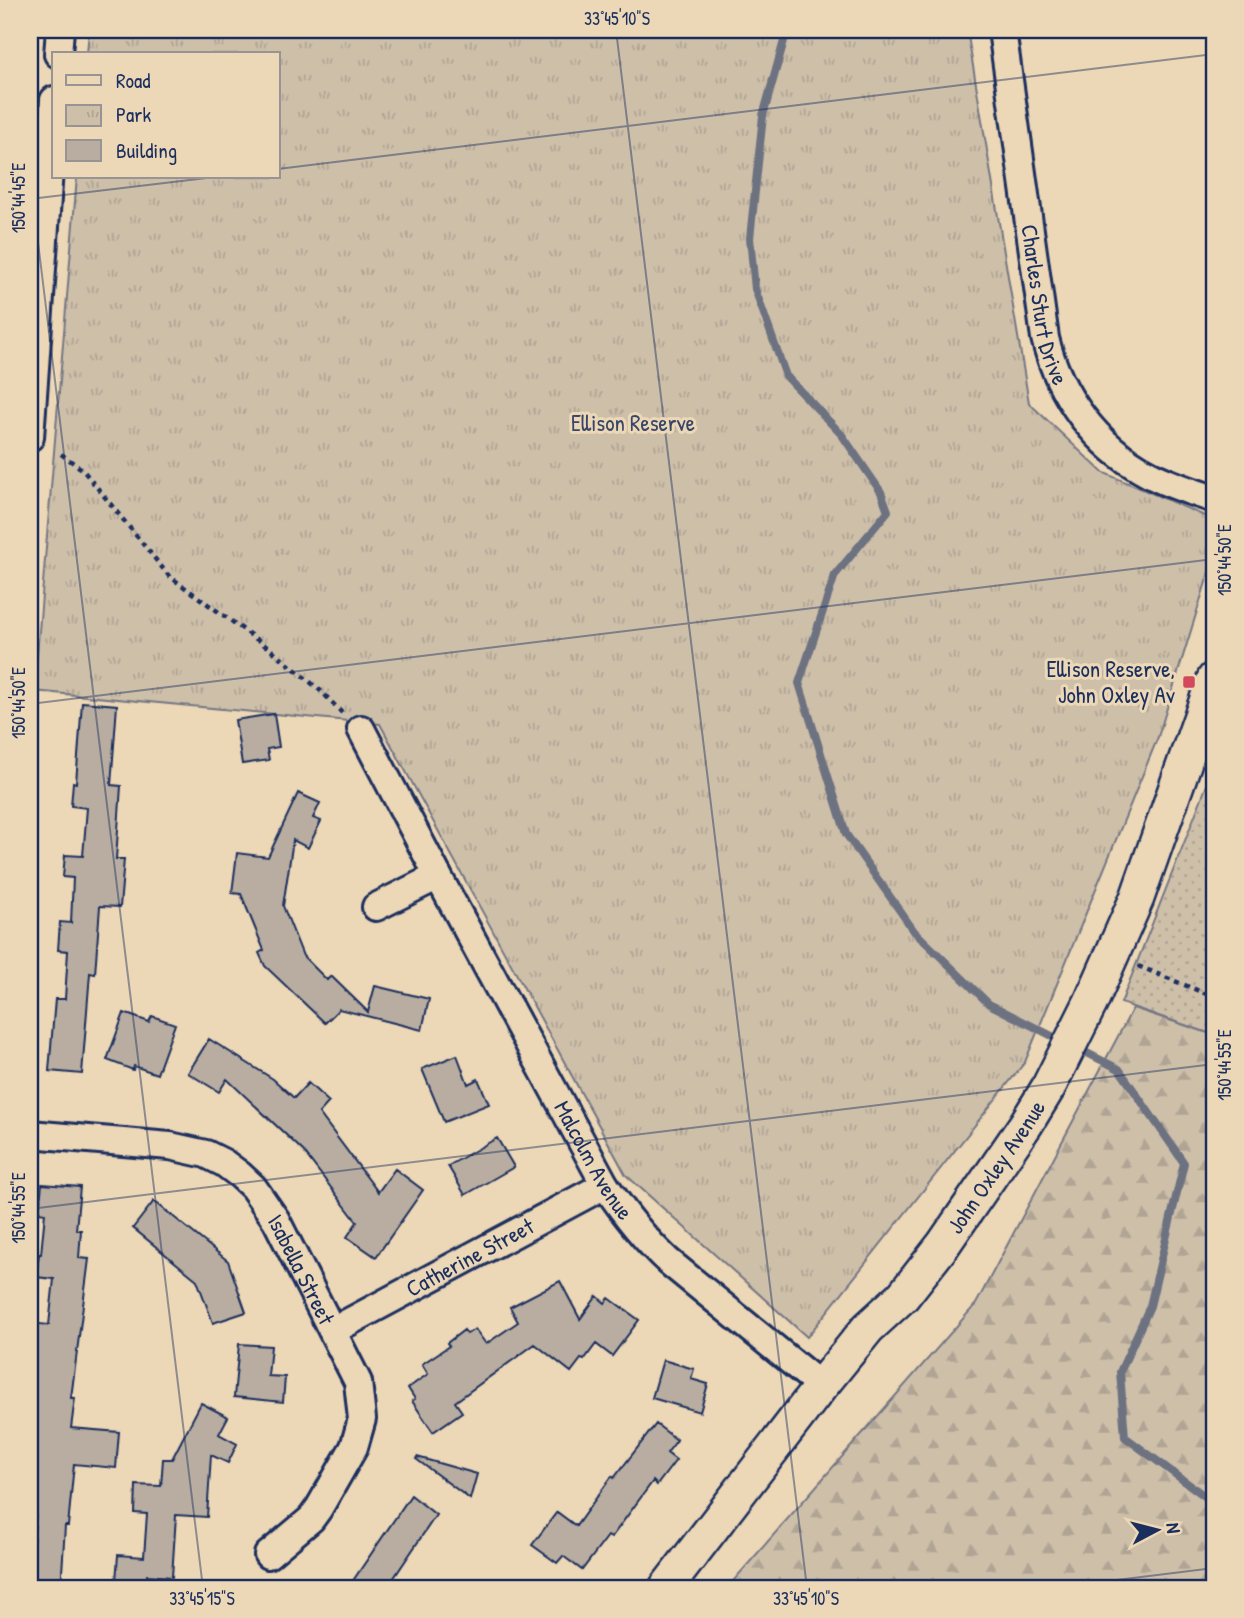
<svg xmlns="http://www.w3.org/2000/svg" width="1244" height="1618" viewBox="0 0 1244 1618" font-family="'Patrick Hand',sans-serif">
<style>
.grass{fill:url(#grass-dots);stroke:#747784;stroke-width:2}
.forest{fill:url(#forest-firs);stroke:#747784;stroke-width:2}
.park{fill:url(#park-tufts);stroke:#747784;stroke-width:2}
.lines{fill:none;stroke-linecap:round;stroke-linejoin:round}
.stream{stroke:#6d7281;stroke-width:8}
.building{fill:#b8ada0;stroke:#1b2f5e;stroke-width:2}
.minor-casing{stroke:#1b2f5e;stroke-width:32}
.tertiary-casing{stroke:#1b2f5e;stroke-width:38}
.path{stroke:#1b2f5e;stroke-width:4.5;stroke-dasharray:5 5;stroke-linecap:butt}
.minor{stroke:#ecd7b6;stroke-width:26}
.tertiary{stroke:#ecd7b6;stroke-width:33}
.ticks{fill:none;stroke:#1b2f5e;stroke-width:2;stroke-opacity:0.45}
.poi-dot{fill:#d1495b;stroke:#ecd7b6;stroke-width:2.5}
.labels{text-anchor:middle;stroke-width:6;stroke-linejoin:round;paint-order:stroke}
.street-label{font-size:23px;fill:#1b2f5e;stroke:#ecd7b6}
.park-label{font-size:23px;fill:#364569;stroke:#ecd7b6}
.poi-label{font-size:23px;fill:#1b2f5e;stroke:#ecd7b6;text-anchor:end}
.neatline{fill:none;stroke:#1b2f5e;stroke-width:2.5}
.ticks-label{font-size:18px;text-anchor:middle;fill:#1b2f5e}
</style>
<defs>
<pattern id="grass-dots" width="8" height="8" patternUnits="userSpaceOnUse" patternTransform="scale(1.75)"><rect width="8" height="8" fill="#cebfa9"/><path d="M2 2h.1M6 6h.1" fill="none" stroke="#b0a494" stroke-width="1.8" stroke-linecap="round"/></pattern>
<pattern id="forest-firs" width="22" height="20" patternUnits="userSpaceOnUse" patternTransform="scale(1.75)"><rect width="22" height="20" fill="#cebfa9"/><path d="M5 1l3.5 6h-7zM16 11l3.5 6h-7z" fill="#b0a494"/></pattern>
<pattern id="park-tufts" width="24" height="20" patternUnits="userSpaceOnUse" patternTransform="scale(1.75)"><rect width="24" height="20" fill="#cebfa9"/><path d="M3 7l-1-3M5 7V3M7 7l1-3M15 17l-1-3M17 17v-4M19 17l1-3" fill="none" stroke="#b0a494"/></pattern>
</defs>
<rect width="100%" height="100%" fill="#ecd7b6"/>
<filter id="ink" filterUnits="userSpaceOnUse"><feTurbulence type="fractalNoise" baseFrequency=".0143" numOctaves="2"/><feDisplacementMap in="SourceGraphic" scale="14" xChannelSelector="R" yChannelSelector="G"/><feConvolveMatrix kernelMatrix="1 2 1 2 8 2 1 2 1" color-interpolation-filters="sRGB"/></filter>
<g filter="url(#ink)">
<path class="grass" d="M 1214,767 L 1214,1035 L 1121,1003 Z"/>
<path class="forest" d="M 1133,1008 L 1214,1035 L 1214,1588 L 727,1588 L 976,1304 Z"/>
<path class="park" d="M 89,30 L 967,30 L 1029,403 L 1102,472 L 1214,520 L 1214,556 L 1158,737 L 1025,1062 L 807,1337 L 626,1175 L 380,724 L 34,691 L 77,177 L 278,177 L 278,54 L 87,54 Z"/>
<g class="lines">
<path class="stream" d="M 787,30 L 763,116 L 750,238 L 755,289 L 786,376 L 842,435 L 881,492 L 888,511 L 835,575 L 799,683 L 846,834 L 914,931 L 989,1004 L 1062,1041
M 1077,1048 L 1119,1069 L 1184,1163 L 1150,1306 L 1120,1372 L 1125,1437 L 1214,1503"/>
</g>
<path class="building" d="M 82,702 L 117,705 L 111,785 L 121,786 L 116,859 L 124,859 L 120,907 L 100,906 L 95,974 L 90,973 L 82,1074 L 49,1071 L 55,999 L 65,999 L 68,951 L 58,950 L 60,922 L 71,923 L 73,878 L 63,877 L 65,855 L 83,856 L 87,808 L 71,806 L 73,782 L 76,783 Z
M 274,714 L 279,747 L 267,749 L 269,760 L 242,764 L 235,720 Z
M 298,793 L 320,803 L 313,818 L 321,821 L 308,848 L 293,840 L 283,906 L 303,956 L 327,980 L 331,976 L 368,1012 L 375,986 L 429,999 L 422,1030 L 339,1009 L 325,1023 L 265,966 L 259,953 L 264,950 L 241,894 L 232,893 L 237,853 L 268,857 Z
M 124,1013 L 149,1022 L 152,1016 L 175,1024 L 157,1074 L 134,1066 L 133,1070 L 107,1060 Z
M 209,1039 L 273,1079 L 294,1098 L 308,1083 L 329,1102 L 319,1113 L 378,1192 L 395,1169 L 423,1190 L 376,1257 L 347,1237 L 357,1222 L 303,1151 L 227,1079 L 219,1092 L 188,1073 Z
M 457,1055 L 468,1084 L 478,1079 L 489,1104 L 444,1122 L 422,1069 Z
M 497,1138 L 514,1167 L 465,1195 L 448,1166 Z
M 42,1184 L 80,1187 L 76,1230 L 81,1230 L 79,1258 L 89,1259 L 71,1398 L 75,1398 L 71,1428 L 119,1432 L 116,1468 L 74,1464 L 68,1526 L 65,1526 L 61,1588 L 30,1588 L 30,1542 L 33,1543 L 38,1489 L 30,1488 L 30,1323 L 49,1325 L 54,1279 L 36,1277 L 39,1254 L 41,1254 L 45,1213 L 39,1212 Z
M 154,1201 L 228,1261 L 246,1312 L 213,1323 L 197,1280 L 133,1228 Z
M 560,1281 L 580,1319 L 597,1296 L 605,1303 L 609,1298 L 639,1320 L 612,1356 L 596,1344 L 584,1360 L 581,1359 L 571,1372 L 535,1344 L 455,1402 L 462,1412 L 433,1432 L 412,1401 L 415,1399 L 408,1388 L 428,1374 L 422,1364 L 449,1346 L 447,1343 L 464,1330 L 467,1334 L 475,1329 L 486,1344 L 518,1322 L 510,1307 Z
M 239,1344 L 271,1346 L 268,1376 L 285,1377 L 283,1402 L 234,1397 Z
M 663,1360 L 694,1369 L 691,1379 L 708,1384 L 700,1412 L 652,1398 Z
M 201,1403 L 228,1417 L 219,1434 L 237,1444 L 228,1463 L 211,1455 L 207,1517 L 176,1515 L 172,1577 L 147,1575 L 146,1583 L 116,1581 L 118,1555 L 144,1557 L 147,1514 L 135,1513 L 136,1485 L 161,1486 L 163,1459 L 172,1459 Z
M 656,1424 L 677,1440 L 667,1453 L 676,1460 L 657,1485 L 653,1481 L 611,1538 L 608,1536 L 582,1570 L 563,1556 L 557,1563 L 532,1545 L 557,1512 L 576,1526 L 612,1476 L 614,1478 Z
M 417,1457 L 477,1474 L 470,1499 L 416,1459 Z
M 411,1495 L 436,1515 L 387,1588 L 348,1588 Z"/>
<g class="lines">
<g class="minor-casing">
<g id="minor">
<path id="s1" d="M 1002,30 L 1045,338 C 1059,395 1096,446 1149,474 C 1170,485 1193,492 1214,499"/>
<path d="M 58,54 L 60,30"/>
<path d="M 30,437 L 54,100"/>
<path id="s2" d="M 361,729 L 438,876 L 605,1185 C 624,1213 643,1238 668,1261 L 821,1386"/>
<path d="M 376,907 L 438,876"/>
<path id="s3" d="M 30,1134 L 170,1146 L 206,1154 L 224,1163 L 240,1175 L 253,1187 L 276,1220 L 358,1382 L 362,1419 L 354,1447 L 319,1508 L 311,1519 L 268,1555"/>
<path id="s4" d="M 334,1330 L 605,1185"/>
</g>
</g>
<g class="tertiary-casing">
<g id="tertiary">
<path id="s5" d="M 666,1588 L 821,1386 L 868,1328 L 903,1296 L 943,1245 L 1026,1124 L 1048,1088 L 1091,1002 L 1137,898 L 1214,679"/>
</g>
</g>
<path class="path" d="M 61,454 L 82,469 L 169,576 L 274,652 L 321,691 L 342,713
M 1138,966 L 1214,997"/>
<use href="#minor" class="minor"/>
<use href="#tertiary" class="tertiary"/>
</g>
</g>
<path class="ticks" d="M 616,30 L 807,1588M 278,169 L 1214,54M 30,177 L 203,1588M 30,199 L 215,177M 30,704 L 1214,559M 30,1209 L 1214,1064M 1052,1588 L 1214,1568"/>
<rect class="poi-dot" x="1182" y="675" width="14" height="14" rx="3.5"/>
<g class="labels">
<g class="street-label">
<text dy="8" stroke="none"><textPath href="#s1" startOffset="278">Charles Sturt Drive</textPath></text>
<text dy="8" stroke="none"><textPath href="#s2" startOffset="490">Malcolm Avenue</textPath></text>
<text dy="8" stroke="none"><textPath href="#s5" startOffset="536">John Oxley Avenue</textPath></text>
<text dy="8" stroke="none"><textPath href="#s4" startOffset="154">Catherine Street</textPath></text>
<text dy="8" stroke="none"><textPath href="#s3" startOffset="331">Isabella Street</textPath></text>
</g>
<g class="park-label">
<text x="633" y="431">Ellison Reserve</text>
</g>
<g class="poi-label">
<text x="1175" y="677">Ellison Reserve,<tspan x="1175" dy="26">John Oxley Av</tspan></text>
</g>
</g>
<rect width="1244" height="1618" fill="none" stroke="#ecd7b6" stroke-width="77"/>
<rect x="52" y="52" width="228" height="126" fill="#ecd7b6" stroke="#989493" stroke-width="2"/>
<rect x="66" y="75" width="35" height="10" fill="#ecd7b6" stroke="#989493" stroke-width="2"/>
<text x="116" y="88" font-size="21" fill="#1b2f5e">Road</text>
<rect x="66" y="105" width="35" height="21" fill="url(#park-tufts)" stroke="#989493" stroke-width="2"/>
<text x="116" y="122" font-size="21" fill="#1b2f5e">Park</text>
<rect x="66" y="140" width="35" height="21" fill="#b8ada0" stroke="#989493" stroke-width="2"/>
<text x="116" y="158" font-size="21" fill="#1b2f5e">Building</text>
<g transform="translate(1157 1530) rotate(83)" stroke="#ecd7b6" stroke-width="5" paint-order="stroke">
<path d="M0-5L12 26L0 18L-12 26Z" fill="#1b2f5e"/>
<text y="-10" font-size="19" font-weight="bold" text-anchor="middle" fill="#1b2f5e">N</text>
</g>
<rect x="38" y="38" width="1168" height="1542" class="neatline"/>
<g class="ticks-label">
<text x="617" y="25">33°45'10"S</text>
<text transform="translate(19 198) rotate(-90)" y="6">150°44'45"E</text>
<text transform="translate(1225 560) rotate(-90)" y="6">150°44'50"E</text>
<text transform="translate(19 703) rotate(-90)" y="6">150°44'50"E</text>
<text transform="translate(1225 1065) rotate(-90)" y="6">150°44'55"E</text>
<text transform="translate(19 1208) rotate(-90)" y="6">150°44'55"E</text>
<text x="202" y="1605">33°45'15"S</text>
<text x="806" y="1605">33°45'10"S</text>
</g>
</svg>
